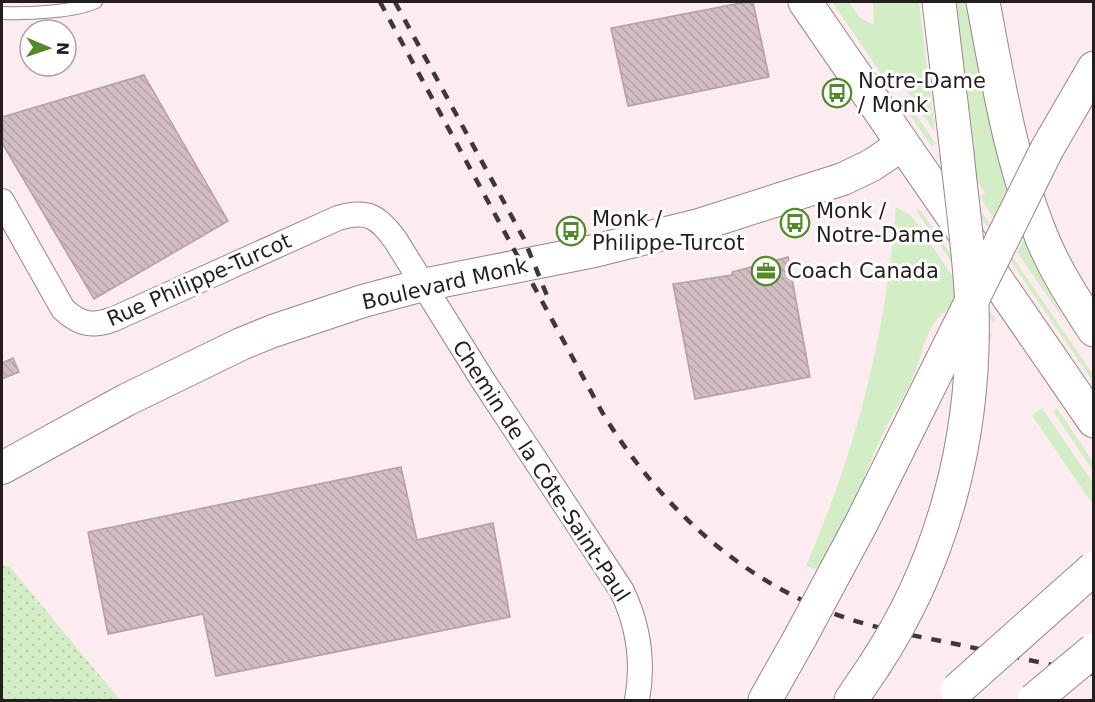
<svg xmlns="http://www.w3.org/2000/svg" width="1095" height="702" viewBox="0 0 1095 702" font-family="'DejaVu Sans',sans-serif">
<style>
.grass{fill:#d3edc7}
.park{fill:url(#park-dots)}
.building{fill:url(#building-back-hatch);stroke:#b39fa3;stroke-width:1.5}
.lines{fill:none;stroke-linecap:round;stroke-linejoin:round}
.service-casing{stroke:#988588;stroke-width:14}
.minor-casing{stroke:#988588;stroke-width:26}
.tertiary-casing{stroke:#988588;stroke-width:34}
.secondary-casing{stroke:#988588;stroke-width:35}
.motorway-casing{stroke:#988588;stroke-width:35}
.service{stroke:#fff;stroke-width:12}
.minor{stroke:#fff;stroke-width:24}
.tertiary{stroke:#fff;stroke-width:32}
.secondary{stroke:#fff;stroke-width:33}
.motorway{stroke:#fff;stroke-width:33}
.rail{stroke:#3f3738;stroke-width:4.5;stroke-dasharray:10 10;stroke-linecap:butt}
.motorway-bridge-casing{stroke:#988588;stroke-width:35;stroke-linecap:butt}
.motorway-bridge{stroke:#fff;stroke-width:33}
.labels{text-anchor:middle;stroke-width:6;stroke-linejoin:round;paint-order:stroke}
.poi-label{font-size:21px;fill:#251e1f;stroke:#fff;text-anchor:start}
.street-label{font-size:21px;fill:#251e1f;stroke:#fff}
</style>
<defs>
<pattern id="park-dots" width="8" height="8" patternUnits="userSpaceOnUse" patternTransform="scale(1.5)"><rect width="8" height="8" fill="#d3edc7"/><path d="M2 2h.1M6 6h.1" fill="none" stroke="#b5cbaa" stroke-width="1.8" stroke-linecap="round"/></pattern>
<pattern id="building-back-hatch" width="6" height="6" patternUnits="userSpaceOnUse" patternTransform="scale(1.5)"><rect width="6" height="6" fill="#d2bec2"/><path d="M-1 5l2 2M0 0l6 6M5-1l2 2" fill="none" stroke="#b4a3a6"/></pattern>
</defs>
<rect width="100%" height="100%" fill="#fdecef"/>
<path class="grass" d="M 832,2 L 849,2 L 859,17 L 874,25 L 873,2 L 919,2 L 935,132 L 902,84 L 893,91 Z
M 949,2 L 965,2 L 992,134 L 1008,197 L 996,221 L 980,197 L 985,193 L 978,182 L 971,186 Z
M 905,99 L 936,144 L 932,147 L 901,102 Z
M 896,207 L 909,214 L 916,222 L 992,335 L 988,345 L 957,304 C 924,320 925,350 912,380 C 902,401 888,421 879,442 C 861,481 845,537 816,569 L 806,566 C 857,448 886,334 896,207 Z
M 917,210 L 921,211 L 996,320 L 993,323 L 917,212 Z
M 983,214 L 1093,374 L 1093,382 L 980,216 Z
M 1025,238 L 1045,285 L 1066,323 L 1017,252 Z
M 1042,408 L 1093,483 L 1093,505 L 1032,415 Z
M 1057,408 L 1093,462 L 1093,471 L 1053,411 Z"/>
<path class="park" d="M 2,565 L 10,567 L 120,700 L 2,700 Z"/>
<path class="building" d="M 746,2 L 753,2 L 769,77 L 628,106 L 611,28 Z
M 144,75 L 228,221 L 94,299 L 2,143 L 2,117 Z
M 788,257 L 810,377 L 695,399 L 673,284 L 732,275 L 732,272 Z
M 13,358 L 19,372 L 2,379 L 2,363 Z
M 401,467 L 417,540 L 493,523 L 510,617 L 216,676 L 203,614 L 108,634 L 88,532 Z"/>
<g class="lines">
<g class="service-casing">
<path id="service" d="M 2,13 C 25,14 75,12 96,2"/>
</g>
<g class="minor-casing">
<path id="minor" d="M 2,201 L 63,309 C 80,325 93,327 114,319 L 338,218 C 368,209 379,217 396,241 L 482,379 L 622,591 C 639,627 644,662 637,700"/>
</g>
<g class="tertiary-casing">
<path id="tertiary" d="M 2,468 L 126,400 L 241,344 L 273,331 L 363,301 L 423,285 L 594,251 L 699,225 L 843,179 L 872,165 L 903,144"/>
</g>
<g class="secondary-casing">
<path id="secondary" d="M 805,2 L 1094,421"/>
</g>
<g class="motorway-casing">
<path id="motorway" d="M 939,2 L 957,153
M 983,2 C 998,81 1011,163 1042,238 C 1055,270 1075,301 1094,330
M 1047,149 L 1094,68
M 765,700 L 801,636
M 851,700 L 874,666"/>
</g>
<use href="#service" class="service"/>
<use href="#minor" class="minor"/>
<use href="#tertiary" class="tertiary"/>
<use href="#secondary" class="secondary"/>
<use href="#motorway" class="motorway"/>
<path class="rail" d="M 380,2 L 602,412 C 652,495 725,567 815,606 C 858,625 905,634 951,643 C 998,653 1046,664 1094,674
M 395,2 L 524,239 L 550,303"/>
<g class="motorway-bridge-casing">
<path id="motorway-bridge" d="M 801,636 L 862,522 L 1047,149
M 874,666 C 944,560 976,434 972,307 C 970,256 962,204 957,153
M 957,690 L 1094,568
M 1034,700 L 1094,650"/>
</g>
<use href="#motorway-bridge" class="motorway-bridge"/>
</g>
<defs>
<g id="bus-ring" transform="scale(1.5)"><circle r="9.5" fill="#fff" stroke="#518b29" stroke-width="1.5"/><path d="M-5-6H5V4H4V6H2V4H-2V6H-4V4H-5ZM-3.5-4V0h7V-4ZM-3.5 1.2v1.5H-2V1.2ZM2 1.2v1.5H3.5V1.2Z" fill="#518b29"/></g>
<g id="office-ring" transform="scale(1.5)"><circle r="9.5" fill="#fff" stroke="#518b29" stroke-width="1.5"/><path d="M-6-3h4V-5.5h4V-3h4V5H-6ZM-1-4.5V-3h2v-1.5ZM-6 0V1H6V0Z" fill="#518b29"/></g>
</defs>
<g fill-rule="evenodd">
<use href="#bus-ring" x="837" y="93"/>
<use href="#bus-ring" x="795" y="223"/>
<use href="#bus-ring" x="571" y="231"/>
<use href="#office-ring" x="766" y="271"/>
</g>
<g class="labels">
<g class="poi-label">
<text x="858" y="88">Notre-Dame<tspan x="858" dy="24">/ Monk</tspan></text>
<text x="816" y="218">Monk /<tspan x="816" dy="24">Notre-Dame</tspan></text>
<text x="592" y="226">Monk /<tspan x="592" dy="24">Philippe-Turcot</tspan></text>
<text x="787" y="278">Coach Canada</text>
</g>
<g class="street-label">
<text transform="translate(199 280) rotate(-24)" y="7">Rue Philippe-Turcot</text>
<text transform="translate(445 284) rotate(-13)" y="7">Boulevard Monk</text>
<text transform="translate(541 471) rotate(57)" y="7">Chemin de la Côte-Saint-Paul</text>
</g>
</g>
<rect width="1095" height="702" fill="none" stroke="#251e1f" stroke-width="6"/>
<g transform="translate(48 48) rotate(92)"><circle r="28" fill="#ffffff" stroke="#a8a5a5" stroke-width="1.5"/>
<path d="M0-4.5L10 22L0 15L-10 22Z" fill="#518b29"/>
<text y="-9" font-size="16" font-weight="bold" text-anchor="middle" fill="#251e1f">N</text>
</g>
</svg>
